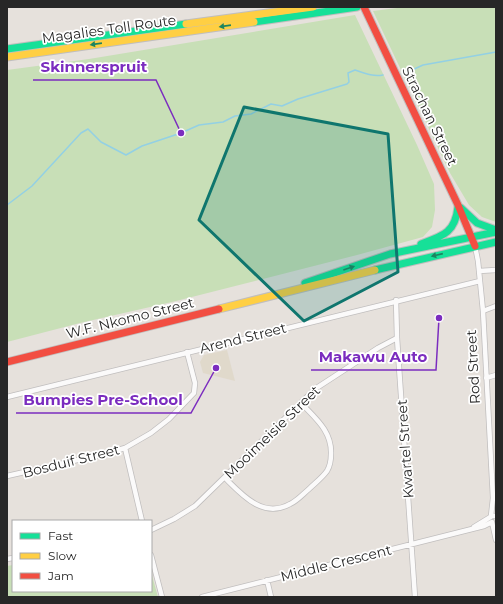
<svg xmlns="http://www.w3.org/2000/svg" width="503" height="604" viewBox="0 0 503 604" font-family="Montserrat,sans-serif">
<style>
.education{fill:#e0d9cb}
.green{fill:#c8dfb7}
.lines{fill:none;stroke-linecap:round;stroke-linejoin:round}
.stream{stroke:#93d0e4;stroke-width:1.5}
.street-casing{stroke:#c0bebe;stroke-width:6}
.fast-casing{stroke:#c0bebe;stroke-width:9}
.slow-casing{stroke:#c0bebe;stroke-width:9}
.jam-casing{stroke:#c0bebe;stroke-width:9}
.street{stroke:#fbfafa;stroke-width:4.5}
.fast{stroke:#16e098;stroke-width:7}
.slow{stroke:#ffcf43;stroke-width:7}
.jam{stroke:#f24e42;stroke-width:7}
.oneway{fill:#1e8460}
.marked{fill:#0f766e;fill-opacity:0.2;stroke:#0f766e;stroke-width:3;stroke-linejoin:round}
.labels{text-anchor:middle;stroke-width:3.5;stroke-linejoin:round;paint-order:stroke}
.street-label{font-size:14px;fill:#272727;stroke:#fff}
.leader{fill:none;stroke:#7b2cbf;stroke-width:1.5}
.callout-dot{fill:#7b2cbf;stroke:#fff;stroke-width:1.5}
.callout-label{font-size:15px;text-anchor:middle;font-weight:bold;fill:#7b2cbf;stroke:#fff;stroke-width:3.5;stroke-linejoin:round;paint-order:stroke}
</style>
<rect width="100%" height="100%" fill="#e6e1dc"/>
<path class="education" d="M 227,350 L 235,381 L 203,373 L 200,362 L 204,355 Z"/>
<path class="green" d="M 405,7 L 496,7 L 496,222 L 482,217 L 469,205 L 450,173 L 373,11 Z
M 355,15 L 417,145 L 434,184 L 435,210 L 432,227 L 423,237 L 357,255 L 172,302 L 80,323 L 7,342 L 7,70 L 89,59 Z
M 13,565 L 13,591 L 151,591 L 151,572 L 158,597 L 7,597 L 7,566 Z"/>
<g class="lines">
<path class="stream" d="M 410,71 L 423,65 L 496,52
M 7,205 L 32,186 L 81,133 L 88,129 L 101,142 L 126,155 L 142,146 L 181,133 L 199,125 L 223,122 L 235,116 L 251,114 L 271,104 L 282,106 L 298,99 L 347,84 L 349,82 L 348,73 L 355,70 C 364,73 373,77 383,75"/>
<g class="street-casing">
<path id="street" d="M 475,246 L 478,261 L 483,311 L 493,498 L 491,516
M 479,271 L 496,270
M 396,300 L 397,338 L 415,597
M 483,311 L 496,306
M 486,378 L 496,375
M 7,397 L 480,281
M 125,448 L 142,521
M 7,476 L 108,453 L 125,448 L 151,433 L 169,419 L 194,393 L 195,383 L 187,352
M 225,478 C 242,495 263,519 290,504 C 297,501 303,494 309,489 C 315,483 322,478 327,471 C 330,466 331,460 331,454 C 332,431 315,418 301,403
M 492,522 L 496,540
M 474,527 L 492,516 L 496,516
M 151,530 L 174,519 L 195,506 L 315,389 L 378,348 L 397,338
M 151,555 L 162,597
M 7,559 L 13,558
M 267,580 L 271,597
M 202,597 L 484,526 L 492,522"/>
</g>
<g class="fast-casing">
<path id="fast" d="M 254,22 L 357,7
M 7,49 L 186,24
M 461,208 L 477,223 L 496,230
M 421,244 C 443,236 455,233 458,207
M 375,270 L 496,242
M 305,283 L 390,254 L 496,232"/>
</g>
<g class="slow-casing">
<path id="slow" d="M 186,24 L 313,7
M 7,57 L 254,22
M 219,309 L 375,270"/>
</g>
<g class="jam-casing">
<path id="jam" d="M 364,7 L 458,205 L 475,246
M 7,362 L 219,309"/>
</g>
<use href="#street" class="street"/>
<use href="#fast" class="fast"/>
<use href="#slow" class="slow"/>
<use href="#jam" class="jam"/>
</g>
<defs><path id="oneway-solid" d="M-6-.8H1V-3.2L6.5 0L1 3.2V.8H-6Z"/></defs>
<g class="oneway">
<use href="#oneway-solid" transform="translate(225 26) rotate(172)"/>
<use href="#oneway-solid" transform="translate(96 44) rotate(172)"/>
<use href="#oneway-solid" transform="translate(437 255) rotate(167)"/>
<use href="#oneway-solid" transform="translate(349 268) rotate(-19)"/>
</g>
<path class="marked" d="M 244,107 L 388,134 L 398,272 L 304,321 L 199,220 Z"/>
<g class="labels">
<g class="street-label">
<text transform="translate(109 29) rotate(-8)" y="5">Magalies Toll Route</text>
<text transform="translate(430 116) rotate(64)" y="5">Strachan Street</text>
<text transform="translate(130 318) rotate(-14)" y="5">W.F. Nkomo Street</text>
<text transform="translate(243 338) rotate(-14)" y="5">Arend Street</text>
<text transform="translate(473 367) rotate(-93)" y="5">Rod Street</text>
<text transform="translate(272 432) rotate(-44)" y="5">Mooimeisie Street</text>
<text transform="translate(405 449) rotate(-94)" y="5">Kwartel Street</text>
<text transform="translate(71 461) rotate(-14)" y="5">Bosduif Street</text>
<text transform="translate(336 563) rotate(-14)" y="5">Middle Crescent</text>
</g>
</g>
<path class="leader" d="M181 133L156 80H33M439 318L436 370H311M216 368L191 413H16"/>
<g class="callout-dot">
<circle cx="181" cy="133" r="4"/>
<circle cx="439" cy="318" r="4"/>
<circle cx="216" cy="368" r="4"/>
</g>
<g class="callout-label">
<text x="94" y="72">Skinnerspruit</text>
<text x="373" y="362">Makawu Auto</text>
<text x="103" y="405">Bumpies Pre-School</text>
</g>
<rect width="503" height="604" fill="none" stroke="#272727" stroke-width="16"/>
<rect x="12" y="520" width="140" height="72" fill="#ffffff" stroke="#a9a9a9"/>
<rect x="20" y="533" width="20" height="6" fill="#16e098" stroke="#a9a9a9"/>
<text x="48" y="540" font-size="12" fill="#272727">Fast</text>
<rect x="20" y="553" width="20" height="6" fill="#ffcf43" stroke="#a9a9a9"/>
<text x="48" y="560" font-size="12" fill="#272727">Slow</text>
<rect x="20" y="573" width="20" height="6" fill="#f24e42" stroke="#a9a9a9"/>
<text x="48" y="580" font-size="12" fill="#272727">Jam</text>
</svg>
